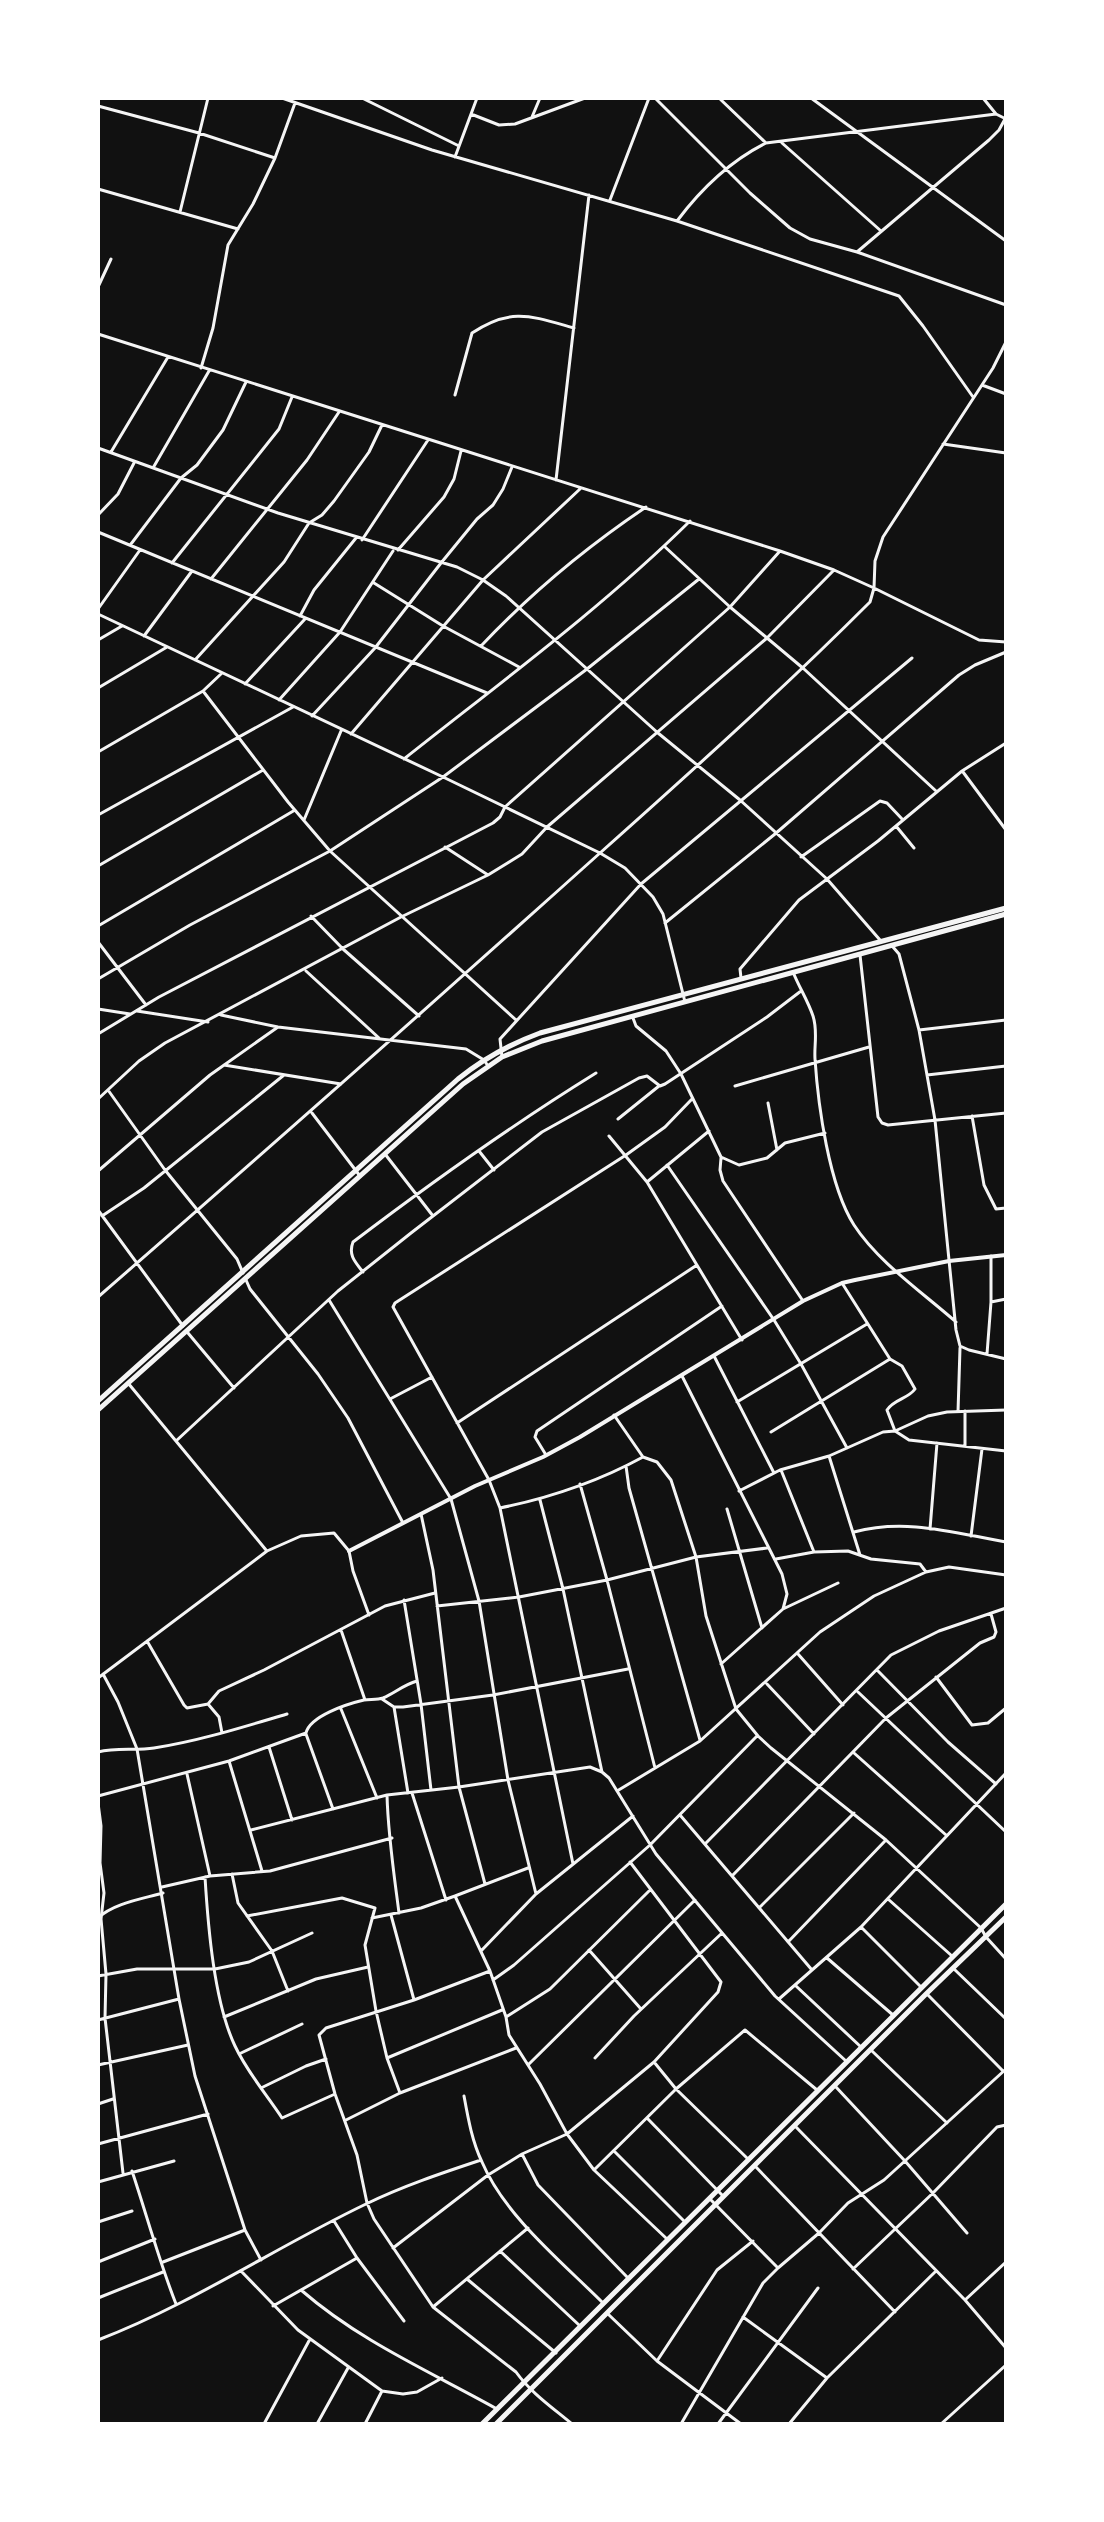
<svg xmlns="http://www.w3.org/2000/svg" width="1104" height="2522" viewBox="0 0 1104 2522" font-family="'Fira Sans Condensed',sans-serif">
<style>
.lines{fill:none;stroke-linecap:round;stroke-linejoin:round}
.minor{stroke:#f5f5f5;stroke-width:3}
.tertiary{stroke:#f5f5f5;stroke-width:4}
.secondary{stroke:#f5f5f5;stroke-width:5}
</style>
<rect width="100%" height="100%" fill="#111"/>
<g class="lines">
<path class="minor" d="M 282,98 L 432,150 L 677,221 L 899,296 L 923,326 L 973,397
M 362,98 L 459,146
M 655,98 L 750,193 L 790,228 L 810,239 L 857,252 L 1006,305
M 719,98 L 766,143
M 811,98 L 1006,241
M 983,98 L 996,114 L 1006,119
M 98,106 L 199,133 L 275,158
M 471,114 L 499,125 L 515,124 L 585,98
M 532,117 L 540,98
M 782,143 L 881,231
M 455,157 L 477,98
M 98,189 L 238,229
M 610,200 L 649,98
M 180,212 L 208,98
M 677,221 C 701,189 730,161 766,143 L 996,114
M 857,252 L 989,140 L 999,130 L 1005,119
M 98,287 L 111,259
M 98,334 L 780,551 L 834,570 L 874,588 L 979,640 L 1006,642
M 201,368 L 213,328 L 228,245 L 253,204 L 275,158 L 295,103
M 982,385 L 1006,394
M 455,395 L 472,333 C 511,307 531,316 574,328
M 943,444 L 1006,453
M 98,448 L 278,513 L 457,567 L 483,580 L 506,596 L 658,733 L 740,800 L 827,879 L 880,940
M 111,452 L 168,357
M 153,468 L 209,371
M 556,480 L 589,195
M 98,515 L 118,494 L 134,463
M 98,532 L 487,693
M 362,540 L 428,440
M 131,544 L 181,478 L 197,465 L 223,430 L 246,382
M 664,546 L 730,607 L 804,669 L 936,791
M 398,550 L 444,497 L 454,479 L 461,451
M 172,563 L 279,429 L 292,397
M 211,579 L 307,460 L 339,412
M 374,583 L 443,626 L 519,667
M 98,609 L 140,550
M 98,614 L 443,777 L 600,853 L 625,868 L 653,897 L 663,914 L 685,1002
M 300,616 L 314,590 L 356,538
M 144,636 L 192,571
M 98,640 L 122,626
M 481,646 C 531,593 585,548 646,507
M 195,660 L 284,562 L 309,523 L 322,515 L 334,501 L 369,452 L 382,425
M 245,684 L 305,619
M 98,688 L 167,647
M 203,691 L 288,802 L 330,851 L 516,1020
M 279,700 L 340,632 L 393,551
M 312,716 L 375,648 L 441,563 L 477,519 L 493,505 L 503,489 L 512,467
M 351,734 L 483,580 L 580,489
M 98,752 L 203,691 L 222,673
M 404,759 C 501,682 602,608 690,521
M 963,772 L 1006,830
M 98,815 L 293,707
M 304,820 L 341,731
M 896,826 L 914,848
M 445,847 L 488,875
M 801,857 L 880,801 L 887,803 L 903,820
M 98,866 L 263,770
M 311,916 L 343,949 L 419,1016
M 665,923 L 775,834 L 959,675 L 975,665 L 1006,652
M 98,926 L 295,810
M 98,942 L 146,1005
M 893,947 L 899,954 L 919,1030 L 935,1120 L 956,1330 L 960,1346 L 969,1350 L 1006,1359
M 860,955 L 878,1117 L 882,1123 L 888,1125 L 1006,1113
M 306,971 L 379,1038
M 793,972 C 799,987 808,1001 813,1016 C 818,1031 814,1045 815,1059 C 818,1105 829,1186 854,1225 C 878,1262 922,1292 956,1322
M 741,978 L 740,969 L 799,900 L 878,841 L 962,771 L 1006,743
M 98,979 L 190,925 L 330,851 L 443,777 L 587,669 L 699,579
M 98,1009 L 130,1014
M 137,1011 L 208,1022
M 221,1015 L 278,1027 L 466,1049 L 484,1060 L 488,1066
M 633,1018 L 636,1026 L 666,1051 L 681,1074 L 721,1157 L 739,1165 L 767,1158 L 785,1143 L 825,1133
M 919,1030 L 1006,1020
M 98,1034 L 159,997 L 493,823 L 500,817 L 505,807 L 730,607 L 780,551
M 502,1057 L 500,1039 L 641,884 L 912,658
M 224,1065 L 341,1084
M 927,1075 L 1006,1066
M 735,1086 L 869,1047
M 108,1090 L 165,1170 L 237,1259 L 243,1273
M 98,1099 L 139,1061 L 165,1043 L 401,917 L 488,875 L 522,854 L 547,827 L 767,638 L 834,570
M 768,1103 L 777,1150
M 312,1113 L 360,1176
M 972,1116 L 984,1185 L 996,1209 L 1006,1208
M 618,1119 L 659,1086
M 609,1136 L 647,1182 L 742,1340
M 479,1151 L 494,1170
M 385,1154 L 433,1216
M 721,1158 L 720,1170 L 723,1181 L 803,1301
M 667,1165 L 774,1320 L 801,1364 L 847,1448
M 98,1171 L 210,1075 L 278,1027
M 647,1182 L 709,1131
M 98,1210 L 183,1326
M 102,1216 L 144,1188 L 284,1075
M 991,1256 L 991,1302 L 1006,1299
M 363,1272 C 355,1262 348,1255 353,1242 C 432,1182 512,1125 596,1073
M 246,1280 L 250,1289 L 318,1374 L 348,1418 L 403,1523
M 842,1283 L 890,1359 L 902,1366 L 915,1389 C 908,1399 894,1399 887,1410 L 895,1431 L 928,1416 L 947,1412 L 1006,1410
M 98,1297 C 267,1150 434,1002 600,853 C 692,771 783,689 870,602 L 874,588 L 875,561 L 883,537 L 993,368 L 1006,342
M 329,1300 L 451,1499 L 479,1601 L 508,1780 L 536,1894
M 188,1333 L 234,1388
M 987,1354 L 991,1302
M 714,1356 L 774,1473
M 682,1376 L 782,1574 L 787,1594 L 783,1609 L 721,1664
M 128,1383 L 266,1550
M 390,1399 L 432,1377
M 737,1402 L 867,1324
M 958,1412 L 960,1348
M 614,1415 L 643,1457 L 657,1462 L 671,1480 L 696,1557 L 706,1616 L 736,1709 L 758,1736 L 771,1748 L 886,1840 L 981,1928 L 986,1937 L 1006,1959
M 457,1423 L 697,1265
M 771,1432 L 890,1359
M 176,1441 L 338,1291 L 411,1233 L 542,1132 L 639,1078 L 647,1076 L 660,1086 L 665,1084 L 767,1017 L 801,991
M 965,1446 L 965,1411
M 546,1455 L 535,1437 L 537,1431 L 722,1306
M 829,1456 L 860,1555
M 626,1466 L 629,1488 L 700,1740
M 781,1470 L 814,1552
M 580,1484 L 607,1580 L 655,1768
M 739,1491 L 780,1470 L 829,1456 L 883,1432 L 895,1431 L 909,1440 L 1006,1451
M 540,1500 L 563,1589 L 602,1772
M 500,1508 C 549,1498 599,1481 643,1457
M 727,1509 L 762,1628
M 421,1514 L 433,1570 L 459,1787 L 485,1884
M 930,1529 L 937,1443
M 854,1532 C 906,1518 954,1533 1006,1542
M 971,1536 L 982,1449
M 776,1559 L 814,1552 L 848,1551 L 871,1559 L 920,1564 L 926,1572
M 404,1600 L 421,1704 L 431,1790
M 437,1606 L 519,1597 L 607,1580 L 696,1557 L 767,1548
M 783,1609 L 838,1583
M 341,1630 L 365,1700
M 147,1641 L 184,1705 L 187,1708 L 208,1704 L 219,1717 L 222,1733
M 798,1654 L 843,1705
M 878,1671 L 948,1742 L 996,1784
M 103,1674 L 118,1702 L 137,1749 L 179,1999 L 195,2076 L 245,2230 L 261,2260
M 936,1677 L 972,1725 L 988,1723 L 1006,1708
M 98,1678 L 267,1551 L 301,1536 L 334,1533 L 349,1551 L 353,1571 L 369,1615
M 767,1684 L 814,1734
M 858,1692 L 1006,1832
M 382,1699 L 394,1707 L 403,1707 L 493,1695 L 628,1669
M 208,1704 L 219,1691 L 264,1670 L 385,1606 L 435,1593
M 394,1707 L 408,1793
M 341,1709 L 377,1798
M 306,1734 L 333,1809
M 269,1747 L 292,1820
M 98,1752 C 117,1747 135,1751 154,1748 C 199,1741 243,1727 287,1714
M 854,1753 L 946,1835
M 229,1761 L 262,1871
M 187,1774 L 210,1876
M 617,1791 L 700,1741 L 820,1632 L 874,1596 L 926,1572 L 949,1567 L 1006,1575
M 412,1793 L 446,1900
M 387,1795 C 388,1835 394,1874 399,1913
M 98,1796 L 229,1761 L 306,1733 C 310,1716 347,1704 364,1700 C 370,1699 377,1700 383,1698 C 395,1693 403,1685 417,1681
M 98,1803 L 101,1826 L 100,1863 L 104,1893 L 101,1919 L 106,1974 L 105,2018 L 123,2173
M 680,1815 L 812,1970
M 251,1830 L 387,1795 L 459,1787 L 590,1767 L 602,1772 L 609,1778 L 656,1854 L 775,1996 L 846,2061
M 705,1844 L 891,1655 L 939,1631 L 1006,1608
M 573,1864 L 500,1508 L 489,1480 L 393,1307 L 395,1303 L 626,1155 L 665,1127 L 692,1099
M 528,1868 L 455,1896 L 490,1971 L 506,2017 L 509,2035 L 540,2084 L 567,2134 L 594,2170 L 667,2239
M 232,1874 L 238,1903 L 272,1951 L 288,1991
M 732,1876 L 886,1718 L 980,1643 L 994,1637 L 996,1632 L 991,1614
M 205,1877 C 208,1926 214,2002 235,2046 C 247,2072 267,2095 282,2118 L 335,2094
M 162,1887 L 210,1876 L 270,1871 L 392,1838
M 888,1899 L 952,1956
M 759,1908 L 854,1813
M 391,1915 L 414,2000
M 247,1916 L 342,1898 L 375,1908 L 365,1945 L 376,2011 L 387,2058 L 400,2093
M 98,1918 C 114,1903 142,1899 163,1893
M 372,1918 L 421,1908 L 455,1896
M 861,1927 L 921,1987
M 788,1942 L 885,1841
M 589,1950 L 641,2009
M 481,1951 L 536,1894 L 633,1816
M 827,1958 L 893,2015
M 954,1969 L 1006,2019
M 490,1971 L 414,2000 L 326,2028 L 319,2035 L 335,2094 L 357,2155 L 367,2203 L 374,2219 L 433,2307 L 516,2372 C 531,2393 553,2408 572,2424
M 98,1976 L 137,1969 L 215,1969 L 249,1962 L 312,1933
M 493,1980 L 514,1965 L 650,1845 L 757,1736
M 796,1986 L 861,2047
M 927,1994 L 1003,2071
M 779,1999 L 861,1927 L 1006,1773
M 224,2017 L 316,1979 L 368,1967
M 506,2017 L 550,1989 L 649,1891
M 98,2020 L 179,1999
M 872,2051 L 947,2123
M 239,2054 L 302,2024
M 387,2058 L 502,2010
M 595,2058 L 634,2016 L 722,1933
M 654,2062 L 676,2089 L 748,2159
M 98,2065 L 188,2045
M 528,2065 L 695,1900
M 835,2086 L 905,2161 L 967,2233
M 261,2088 L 306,2066 L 326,2059
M 464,2096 C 468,2118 472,2141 482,2162 C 505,2216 562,2262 603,2303
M 98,2104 L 113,2099
M 647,2118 L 722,2195
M 346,2120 L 400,2093 L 516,2048
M 795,2126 L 965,2300 L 1006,2348
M 98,2144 L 208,2114
M 614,2151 L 685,2222
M 522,2154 L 538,2185 L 628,2278
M 755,2166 L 895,2312
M 594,2170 L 676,2089 L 745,2030 L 817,2090
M 132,2171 C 147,2216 159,2261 176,2304
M 98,2182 L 174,2161
M 710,2199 L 778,2268
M 334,2221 L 357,2258 L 404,2321
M 98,2222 L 132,2211
M 393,2248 L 488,2175 L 522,2154 L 567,2134 L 654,2062 L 718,1992 L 721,1982 L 630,1862
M 500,2251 L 579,2325
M 98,2262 L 155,2239
M 163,2262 L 245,2230
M 853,2269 L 933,2193 L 997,2127 L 1006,2125
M 241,2271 L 298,2330 L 382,2391 L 403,2394 L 417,2392 L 442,2378
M 467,2279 L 556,2353
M 301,2290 C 361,2342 429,2371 497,2409
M 98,2298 L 163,2272
M 965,2300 L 1006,2262
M 273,2306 L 357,2258
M 433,2307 L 528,2228
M 608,2314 L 657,2361 L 741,2424
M 743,2317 L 827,2378
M 98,2340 C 192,2304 276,2247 366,2204 C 403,2186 442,2173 481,2160
M 657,2361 L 717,2270 L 753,2241
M 264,2424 L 310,2339
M 317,2424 L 348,2368
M 365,2424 L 382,2391
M 681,2424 L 763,2283 L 778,2268 L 819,2233 L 848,2203 L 884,2180 L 1006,2069
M 718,2424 L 818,2288
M 789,2424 L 827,2378 L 936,2271
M 941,2424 L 1006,2365"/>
<path class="tertiary" d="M 349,1551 L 475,1486 L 543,1457 L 580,1437 L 803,1301 L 842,1283 L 855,1280 L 949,1261 L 1006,1255"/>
<path class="secondary" d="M 98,1401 L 458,1079 C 483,1059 510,1044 540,1033 L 1006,908
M 98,1410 L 463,1084 L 502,1057 L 542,1041 L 1006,914
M 482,2424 L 1006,1904
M 496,2424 L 926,1994 L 1006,1917"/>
</g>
<rect width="1104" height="2522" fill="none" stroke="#ffffff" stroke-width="200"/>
</svg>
